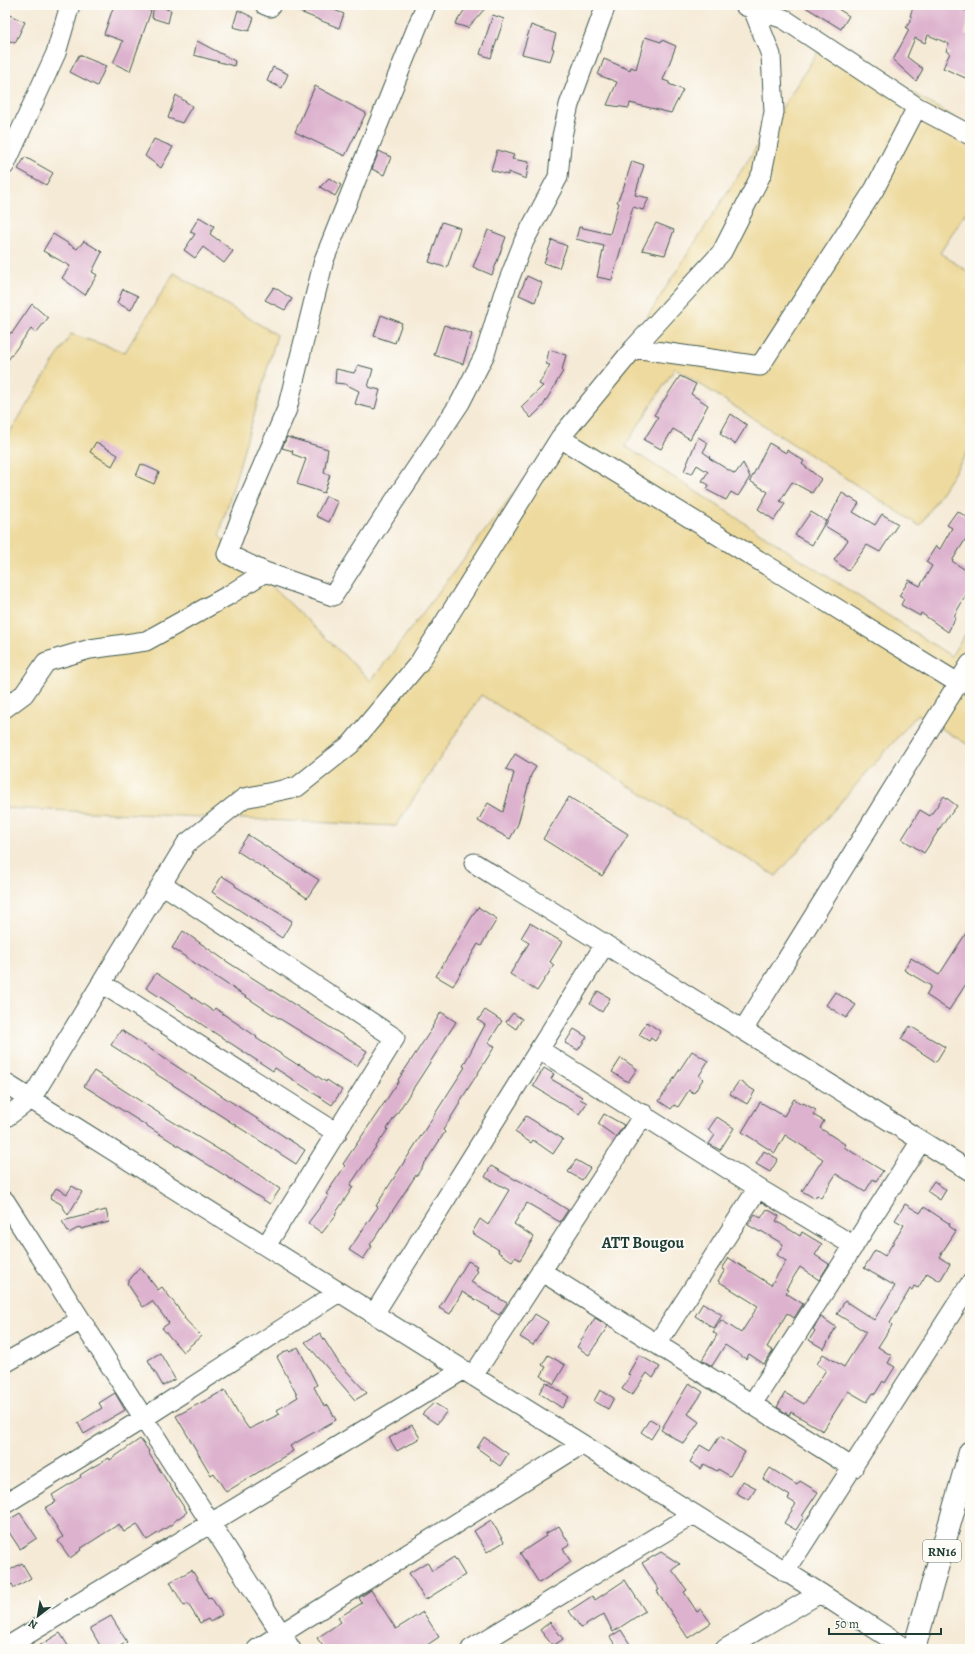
<svg xmlns="http://www.w3.org/2000/svg" width="975" height="1654" viewBox="0 0 975 1654" font-family="Alegreya,serif">
<style>
.sand{fill:#eeda9e;stroke:#868c69}
.building{fill:#ddb2ce}
.lines{fill:none;stroke-linecap:round;stroke-linejoin:round}
.minor-casing{stroke:#3f574c;stroke-width:21}
.major-casing{stroke:#3f574c;stroke-width:24}
.minor{stroke:#fff;stroke-width:19}
.major{stroke:#fff;stroke-width:22}
.labels{text-anchor:middle;stroke-width:4;stroke-linejoin:round;paint-order:stroke}
.shield{fill:#fdfcf7;stroke:#62766e;stroke-width:1}
.shield-label{font-size:13px;font-weight:bold;fill:#1f3d34}
.quarter-label{font-size:16px;font-weight:bold;fill:#1f3d34;stroke:#fdfcf7}
</style>
<rect width="100%" height="100%" fill="#fdfcf7"/>
<filter id="ink" filterUnits="userSpaceOnUse"><feTurbulence type="fractalNoise" baseFrequency=".025" numOctaves="2"/><feDisplacementMap in="SourceGraphic" scale="8" xChannelSelector="R" yChannelSelector="G"/><feConvolveMatrix kernelMatrix="1 2 1 2 8 2 1 2 1" color-interpolation-filters="sRGB"/></filter>
<filter id="wash" filterUnits="userSpaceOnUse"><feTurbulence type="fractalNoise" baseFrequency=".012" numOctaves="4" result="noise"/><feDisplacementMap in="SourceGraphic" scale="16" xChannelSelector="R" yChannelSelector="G"/><feGaussianBlur stdDeviation="0.9" result="paint"/><feColorMatrix in="noise" values="0 0 0 0 0 0 0 0 0 0 0 0 0 0 0 0 0 1.4 0 .05"/><feComposite in="paint" operator="in"/></filter>
<g filter="url(#wash)">
<rect width="100%" height="100%" fill="#f5ead6"/>
<path class="sand" d="M 825,41 L 970,127 L 970,206 L 940,253 L 970,273 L 970,448 L 920,526 L 675,368 L 625,446 L 951,656 L 970,627 L 970,746 L 918,714 L 776,876 L 481,695 L 396,826 L 5,808 L 5,440 L 71,334 L 125,352 L 174,273 L 277,335 L 219,536 L 371,681 L 645,320 Z"/>
<g id="blocks">
<path class="building" d="M 114,5 L 137,5 L 151,11 L 130,71 L 113,63 L 123,41 L 104,34 Z
M 154,5 L 167,5 L 166,9 L 171,10 L 168,23 L 152,18 Z
M 283,5 L 322,5 L 344,14 L 339,28 Z
M 468,5 L 488,5 L 468,28 L 455,24 Z
M 802,5 L 832,5 L 849,16 L 841,29 Z
M 914,5 L 949,5 L 970,12 L 965,34 L 970,37 L 970,80 L 943,68 L 950,53 L 946,51 L 949,44 L 928,35 L 925,43 L 915,38 L 907,57 L 923,69 L 916,81 L 893,60 L 909,30 L 906,28 L 912,17 L 910,16 Z
M 238,10 L 254,18 L 249,31 L 233,27 Z
M 5,13 L 25,22 L 15,43 L 5,39 Z
M 493,15 L 504,19 L 491,58 L 480,54 Z
M 531,25 L 556,34 L 552,48 L 554,49 L 550,61 L 522,54 Z
M 645,37 L 661,42 L 662,40 L 676,46 L 663,80 L 669,82 L 669,84 L 683,90 L 671,113 L 630,103 L 629,108 L 607,105 L 617,82 L 598,75 L 604,59 L 630,70 L 631,67 L 636,69 Z
M 197,41 L 235,61 L 234,66 L 194,55 Z
M 79,55 L 106,66 L 97,86 L 70,72 Z
M 273,67 L 288,74 L 282,88 L 267,81 Z
M 315,86 L 366,113 L 345,156 L 295,132 Z
M 176,95 L 192,106 L 182,123 L 168,118 Z
M 154,139 L 173,147 L 161,168 L 145,156 Z
M 497,150 L 514,155 L 512,159 L 529,162 L 526,179 L 508,172 L 508,175 L 491,170 Z
M 379,151 L 391,157 L 384,175 L 372,169 Z
M 25,157 L 53,173 L 46,185 L 18,169 Z
M 632,161 L 644,165 L 635,195 L 649,198 L 643,210 L 633,207 L 612,280 L 597,277 L 604,246 L 576,239 L 579,227 L 610,234 L 619,203 L 617,202 L 624,186 Z
M 329,178 L 341,185 L 335,196 L 320,187 Z
M 199,217 L 214,226 L 210,234 L 233,251 L 224,263 L 203,247 L 195,258 L 184,250 L 195,234 L 190,232 Z
M 442,222 L 460,228 L 447,268 L 429,262 Z
M 656,223 L 674,230 L 665,255 L 642,250 Z
M 488,230 L 506,237 L 492,275 L 473,267 Z
M 53,234 L 77,249 L 84,241 L 102,252 L 92,272 L 97,275 L 85,295 L 62,278 L 70,266 L 43,251 Z
M 552,240 L 567,246 L 559,268 L 544,263 Z
M 527,276 L 542,283 L 535,302 L 519,295 Z
M 274,287 L 292,299 L 285,310 L 265,300 Z
M 123,289 L 138,296 L 131,310 L 117,303 Z
M 32,304 L 48,318 L 36,333 L 31,329 L 5,364 L 5,340 L 11,332 L 12,333 Z
M 381,315 L 402,323 L 395,343 L 374,336 Z
M 444,325 L 472,334 L 463,364 L 434,355 Z
M 549,350 L 566,355 L 562,370 L 563,371 L 543,406 L 531,418 L 521,407 L 543,386 L 539,384 L 550,365 L 546,364 Z
M 358,365 L 373,369 L 368,387 L 380,390 L 375,409 L 355,404 L 359,391 L 345,384 L 335,383 L 336,369 L 354,373 Z
M 680,376 L 696,384 L 691,394 L 708,405 L 690,439 L 673,429 L 661,449 L 644,440 L 658,417 L 654,415 Z
M 731,414 L 747,425 L 735,444 L 720,434 Z
M 287,437 L 328,449 L 324,473 L 330,475 L 324,493 L 297,484 L 306,459 L 292,454 L 293,451 L 282,448 Z
M 698,437 L 708,443 L 703,452 L 710,457 L 709,458 L 730,471 L 735,474 L 743,463 L 750,477 L 738,496 L 731,492 L 726,500 L 707,490 L 709,485 L 702,481 L 708,472 L 697,465 L 692,474 L 684,471 Z
M 96,442 L 118,455 L 112,466 L 90,452 Z
M 769,443 L 786,453 L 787,450 L 804,461 L 802,464 L 821,479 L 812,493 L 792,482 L 780,501 L 785,504 L 774,520 L 758,509 L 768,492 L 750,481 Z
M 141,464 L 159,472 L 154,484 L 136,476 Z
M 842,493 L 859,503 L 853,512 L 875,525 L 882,514 L 898,524 L 880,552 L 867,545 L 848,571 L 834,560 L 848,540 L 825,526 Z
M 326,496 L 338,502 L 329,522 L 316,516 Z
M 957,511 L 970,519 L 970,532 L 952,561 L 970,573 L 970,588 L 954,616 L 956,617 L 948,632 L 921,613 L 920,616 L 901,605 L 904,599 L 899,596 L 909,580 L 920,586 L 932,566 L 926,562 L 936,546 L 940,549 L 952,528 L 947,525 Z
M 811,512 L 826,521 L 812,545 L 795,535 Z
M 515,754 L 536,767 L 531,775 L 518,824 L 510,839 L 478,821 L 488,803 L 503,812 L 514,773 L 506,769 Z
M 944,796 L 957,806 L 950,815 L 949,814 L 924,853 L 902,839 L 920,810 L 930,816 Z
M 569,797 L 628,834 L 602,876 L 543,839 Z
M 248,835 L 319,880 L 307,898 L 291,887 L 292,886 L 237,851 Z
M 222,876 L 235,884 L 235,886 L 292,921 L 282,938 L 212,892 Z
M 478,907 L 497,919 L 481,946 L 478,944 L 453,986 L 436,976 Z
M 530,923 L 562,942 L 550,962 L 554,965 L 537,991 L 510,974 L 529,943 L 521,938 Z
M 970,927 L 970,978 L 949,1010 L 926,995 L 931,986 L 904,970 L 911,958 L 939,975 Z
M 183,931 L 226,961 L 367,1051 L 357,1066 L 272,1014 L 172,948 Z
M 156,973 L 213,1011 L 215,1008 L 229,1018 L 257,1037 L 256,1038 L 298,1065 L 299,1064 L 326,1082 L 327,1080 L 342,1090 L 332,1105 L 275,1068 L 273,1071 L 146,988 Z
M 598,991 L 610,998 L 602,1012 L 590,1004 Z
M 835,992 L 856,1005 L 846,1018 L 826,1005 Z
M 485,1010 L 502,1021 L 488,1043 L 495,1046 L 459,1103 L 460,1103 L 443,1130 L 445,1132 L 417,1175 L 416,1175 L 370,1245 L 372,1246 L 363,1259 L 349,1250 L 378,1207 L 376,1206 L 465,1067 L 463,1066 L 485,1025 L 478,1020 Z
M 441,1012 L 456,1022 L 387,1129 L 388,1129 L 350,1185 L 353,1187 L 335,1214 L 336,1215 L 322,1233 L 308,1223 L 329,1195 L 326,1194 L 345,1166 L 343,1164 L 399,1081 L 398,1080 L 433,1027 L 432,1027 Z
M 513,1013 L 522,1019 L 516,1029 L 506,1022 Z
M 647,1022 L 661,1032 L 655,1041 L 651,1038 L 649,1041 L 639,1035 Z
M 910,1026 L 945,1047 L 936,1062 L 901,1039 Z
M 574,1029 L 587,1037 L 578,1050 L 565,1043 Z
M 121,1030 L 305,1150 L 296,1164 L 111,1045 Z
M 692,1051 L 708,1061 L 699,1076 L 703,1079 L 694,1093 L 689,1090 L 678,1107 L 674,1105 L 671,1109 L 659,1101 Z
M 621,1058 L 637,1069 L 628,1082 L 612,1072 Z
M 544,1068 L 554,1074 L 551,1079 L 582,1097 L 580,1099 L 587,1103 L 579,1114 L 533,1086 Z
M 94,1071 L 165,1117 L 221,1151 L 222,1150 L 280,1189 L 270,1204 L 84,1086 Z
M 739,1081 L 755,1091 L 747,1104 L 730,1094 Z
M 794,1099 L 802,1104 L 803,1103 L 816,1110 L 813,1115 L 824,1121 L 820,1128 L 846,1145 L 844,1147 L 883,1171 L 876,1181 L 873,1179 L 865,1192 L 836,1174 L 821,1198 L 817,1195 L 814,1198 L 802,1191 L 823,1159 L 785,1135 L 775,1153 L 742,1132 L 760,1102 L 784,1116 Z
M 604,1114 L 624,1125 L 616,1137 L 598,1124 Z
M 526,1116 L 563,1139 L 553,1154 L 533,1140 L 531,1143 L 515,1132 Z
M 717,1117 L 734,1128 L 720,1150 L 709,1144 L 715,1135 L 708,1130 Z
M 764,1151 L 778,1159 L 770,1172 L 756,1164 Z
M 576,1160 L 590,1168 L 582,1180 L 568,1172 Z
M 491,1166 L 516,1180 L 516,1179 L 533,1188 L 568,1210 L 560,1222 L 527,1203 L 514,1224 L 534,1237 L 520,1260 L 515,1257 L 512,1261 L 498,1252 L 499,1250 L 472,1233 L 480,1219 L 488,1225 L 509,1190 L 485,1177 Z
M 934,1181 L 946,1190 L 940,1200 L 927,1191 Z
M 72,1186 L 82,1192 L 68,1215 L 61,1204 L 50,1198 L 56,1188 L 67,1194 Z
M 905,1204 L 920,1213 L 924,1207 L 950,1224 L 949,1226 L 956,1231 L 939,1257 L 950,1264 L 940,1281 L 927,1273 L 918,1288 L 914,1286 L 912,1290 L 910,1289 L 890,1323 L 892,1325 L 878,1347 L 892,1356 L 888,1363 L 895,1367 L 885,1383 L 883,1381 L 875,1394 L 873,1393 L 867,1402 L 848,1391 L 823,1431 L 791,1412 L 789,1415 L 777,1407 L 785,1393 L 804,1404 L 826,1370 L 817,1364 L 823,1354 L 844,1367 L 866,1332 L 837,1314 L 845,1301 L 874,1320 L 895,1286 L 864,1268 L 875,1250 L 885,1256 L 904,1225 L 895,1220 Z
M 767,1209 L 779,1216 L 776,1221 L 800,1236 L 802,1232 L 822,1244 L 815,1255 L 829,1264 L 819,1280 L 800,1267 L 786,1289 L 788,1290 L 786,1293 L 803,1304 L 794,1318 L 787,1313 L 767,1347 L 773,1351 L 764,1364 L 749,1354 L 746,1359 L 725,1345 L 712,1366 L 702,1360 L 717,1335 L 713,1332 L 721,1320 L 741,1333 L 758,1306 L 718,1281 L 725,1270 L 722,1269 L 729,1258 L 771,1285 L 786,1261 L 777,1255 L 783,1244 L 761,1231 L 760,1232 L 748,1225 L 755,1214 L 761,1218 Z
M 106,1210 L 109,1222 L 81,1229 L 80,1227 L 69,1233 L 62,1221 Z
M 468,1261 L 477,1266 L 475,1269 L 478,1271 L 471,1282 L 507,1303 L 499,1315 L 489,1309 L 490,1308 L 462,1292 L 450,1314 L 439,1308 Z
M 140,1267 L 158,1290 L 162,1287 L 185,1317 L 184,1318 L 201,1336 L 183,1352 L 162,1328 L 169,1323 L 152,1301 L 143,1307 L 127,1283 Z
M 703,1303 L 722,1315 L 714,1328 L 695,1316 Z
M 535,1314 L 548,1322 L 533,1345 L 520,1337 Z
M 821,1317 L 836,1327 L 824,1349 L 809,1340 L 815,1331 L 813,1329 Z
M 595,1318 L 608,1326 L 589,1355 L 577,1347 Z
M 320,1333 L 339,1363 L 367,1393 L 355,1400 L 305,1342 Z
M 298,1347 L 317,1385 L 314,1387 L 324,1406 L 328,1405 L 336,1420 L 290,1446 L 293,1451 L 226,1492 L 214,1473 L 211,1475 L 176,1416 L 225,1390 L 237,1412 L 249,1429 L 280,1414 L 277,1410 L 298,1397 L 277,1357 L 288,1350 L 290,1352 Z
M 160,1353 L 175,1379 L 163,1386 L 148,1360 Z
M 548,1355 L 565,1365 L 554,1384 L 541,1376 L 546,1367 L 542,1365 Z
M 639,1355 L 660,1367 L 653,1378 L 647,1373 L 632,1395 L 622,1389 L 630,1376 L 628,1374 Z
M 546,1382 L 569,1397 L 562,1408 L 539,1393 Z
M 689,1383 L 703,1392 L 688,1414 L 699,1422 L 684,1444 L 661,1430 Z
M 600,1390 L 614,1398 L 608,1409 L 594,1401 Z
M 115,1393 L 125,1410 L 84,1434 L 78,1423 L 102,1408 L 99,1403 Z
M 434,1403 L 447,1411 L 437,1424 L 422,1414 Z
M 650,1419 L 660,1425 L 651,1439 L 641,1432 Z
M 412,1425 L 420,1438 L 397,1451 L 389,1438 Z
M 720,1436 L 745,1452 L 730,1476 L 718,1469 L 717,1471 L 704,1464 L 701,1469 L 690,1462 L 700,1445 L 710,1451 Z
M 484,1437 L 508,1454 L 500,1466 L 490,1459 L 491,1458 L 477,1448 Z
M 140,1439 L 149,1451 L 148,1452 L 187,1512 L 173,1522 L 174,1523 L 147,1540 L 137,1524 L 124,1532 L 119,1524 L 80,1549 L 81,1550 L 70,1558 L 58,1541 L 63,1537 L 45,1508 L 56,1502 L 52,1495 L 81,1477 L 80,1475 L 91,1468 L 109,1458 L 110,1460 Z
M 770,1468 L 797,1485 L 800,1481 L 818,1492 L 802,1516 L 804,1517 L 796,1530 L 784,1523 L 796,1504 L 788,1499 L 790,1496 L 763,1479 Z
M 743,1481 L 756,1488 L 749,1500 L 736,1493 Z
M 20,1513 L 37,1538 L 20,1549 L 5,1526 L 5,1522 Z
M 491,1520 L 504,1542 L 487,1552 L 474,1531 Z
M 559,1526 L 570,1545 L 563,1549 L 571,1562 L 539,1583 L 520,1553 L 546,1536 L 545,1534 Z
M 661,1552 L 680,1564 L 672,1570 L 687,1590 L 684,1592 L 697,1612 L 701,1609 L 711,1623 L 688,1638 L 657,1591 L 659,1590 L 642,1563 Z
M 454,1557 L 465,1575 L 425,1600 L 409,1573 L 427,1562 L 432,1571 Z
M 22,1563 L 31,1578 L 14,1588 L 12,1584 L 5,1588 L 5,1573 Z
M 192,1570 L 208,1598 L 211,1597 L 222,1615 L 210,1622 L 208,1619 L 200,1623 L 188,1604 L 184,1606 L 170,1582 Z
M 625,1580 L 645,1611 L 613,1632 L 604,1614 L 581,1628 L 569,1611 L 592,1596 L 595,1600 Z
M 371,1590 L 396,1629 L 423,1612 L 439,1637 L 421,1649 L 325,1649 L 317,1638 L 341,1622 L 338,1618 L 362,1603 L 359,1598 Z
M 111,1616 L 127,1642 L 115,1649 L 102,1649 L 90,1628 Z
M 550,1622 L 563,1639 L 553,1646 L 540,1630 Z
M 621,1630 L 633,1649 L 618,1649 L 610,1637 Z
M 60,1633 L 70,1649 L 34,1649 Z"/>
</g>
</g>
<g filter="url(#ink)">
<use href="#blocks" fill-opacity="0" stroke="#3f574c" stroke-width="1"/>
<g class="lines">
<g class="minor-casing">
<path id="minor" d="M 265,5 L 270,7 L 270,5
M 745,6 L 784,19 L 917,107 L 970,135
M 5,165 L 56,53 L 70,5
M 634,348 L 760,366 L 874,190 L 917,107
M 560,438 L 958,683
M 265,572 L 227,554 L 244,509 L 287,409 L 324,260 L 426,5
M 5,708 L 24,694 L 46,662 L 90,649 L 146,641 L 229,595 L 265,572 L 333,596 L 387,512 L 460,403 L 485,354 L 503,295 L 524,241 L 558,177 L 562,136 L 569,105 L 606,5
M 474,863 L 970,1171
M 162,884 L 395,1038 L 266,1246
M 101,983 L 337,1133
M 743,1030 L 970,664
M 540,1050 L 758,1188 L 854,1246
M 5,1083 L 820,1593 L 906,1649
M 5,1118 L 31,1099 L 186,844 L 244,798 L 297,787 L 351,744 L 419,663 L 560,438 L 634,348 L 722,252 L 762,173 L 774,112 L 771,55 L 753,9 L 754,5
M 5,1201 L 291,1649
M 541,1271 L 853,1468
M 374,1314 L 605,944
M 657,1344 L 758,1188
M 5,1363 L 81,1320
M 473,1376 L 644,1114
M 752,1404 L 921,1141
M 5,1504 L 144,1418 L 339,1292
M 785,1572 L 970,1284
M 5,1648 L 463,1370
M 257,1649 L 582,1444
M 471,1649 L 694,1514
M 725,1649 L 820,1593"/>
</g>
<g class="major-casing">
<path id="major" d="M 914,1649 L 970,1452"/>
</g>
<use href="#minor" class="minor"/>
<use href="#major" class="major"/>
</g>
</g>
<g class="labels">
<rect class="shield" x="923" y="1540" width="38" height="22" rx="3"/>
<g class="shield-label">
<text x="942" y="1556">RN16</text>
</g>
<g class="quarter-label">
<text x="643" y="1248">ATT Bougou</text>
</g>
</g>
<rect width="975" height="1654" fill="none" stroke="#fdfcf7" stroke-width="20"/>
<g transform="translate(38 1616) rotate(211)" stroke="#fdfcf7" stroke-width="3" paint-order="stroke">
<path d="M0-3L7 15L0 10L-7 15Z" fill="#1f3d34"/>
<text y="-6" font-size="11" font-weight="bold" text-anchor="middle" fill="#1f3d34">N</text>
</g>
<path d="M829 1628v6h112v-6" fill="none" stroke="#1f3d34" stroke-width="2"/>
<text x="835" y="1628" font-size="12" fill="#1f3d34" stroke="#fdfcf7" stroke-width="3" paint-order="stroke">50 m</text>
</svg>
